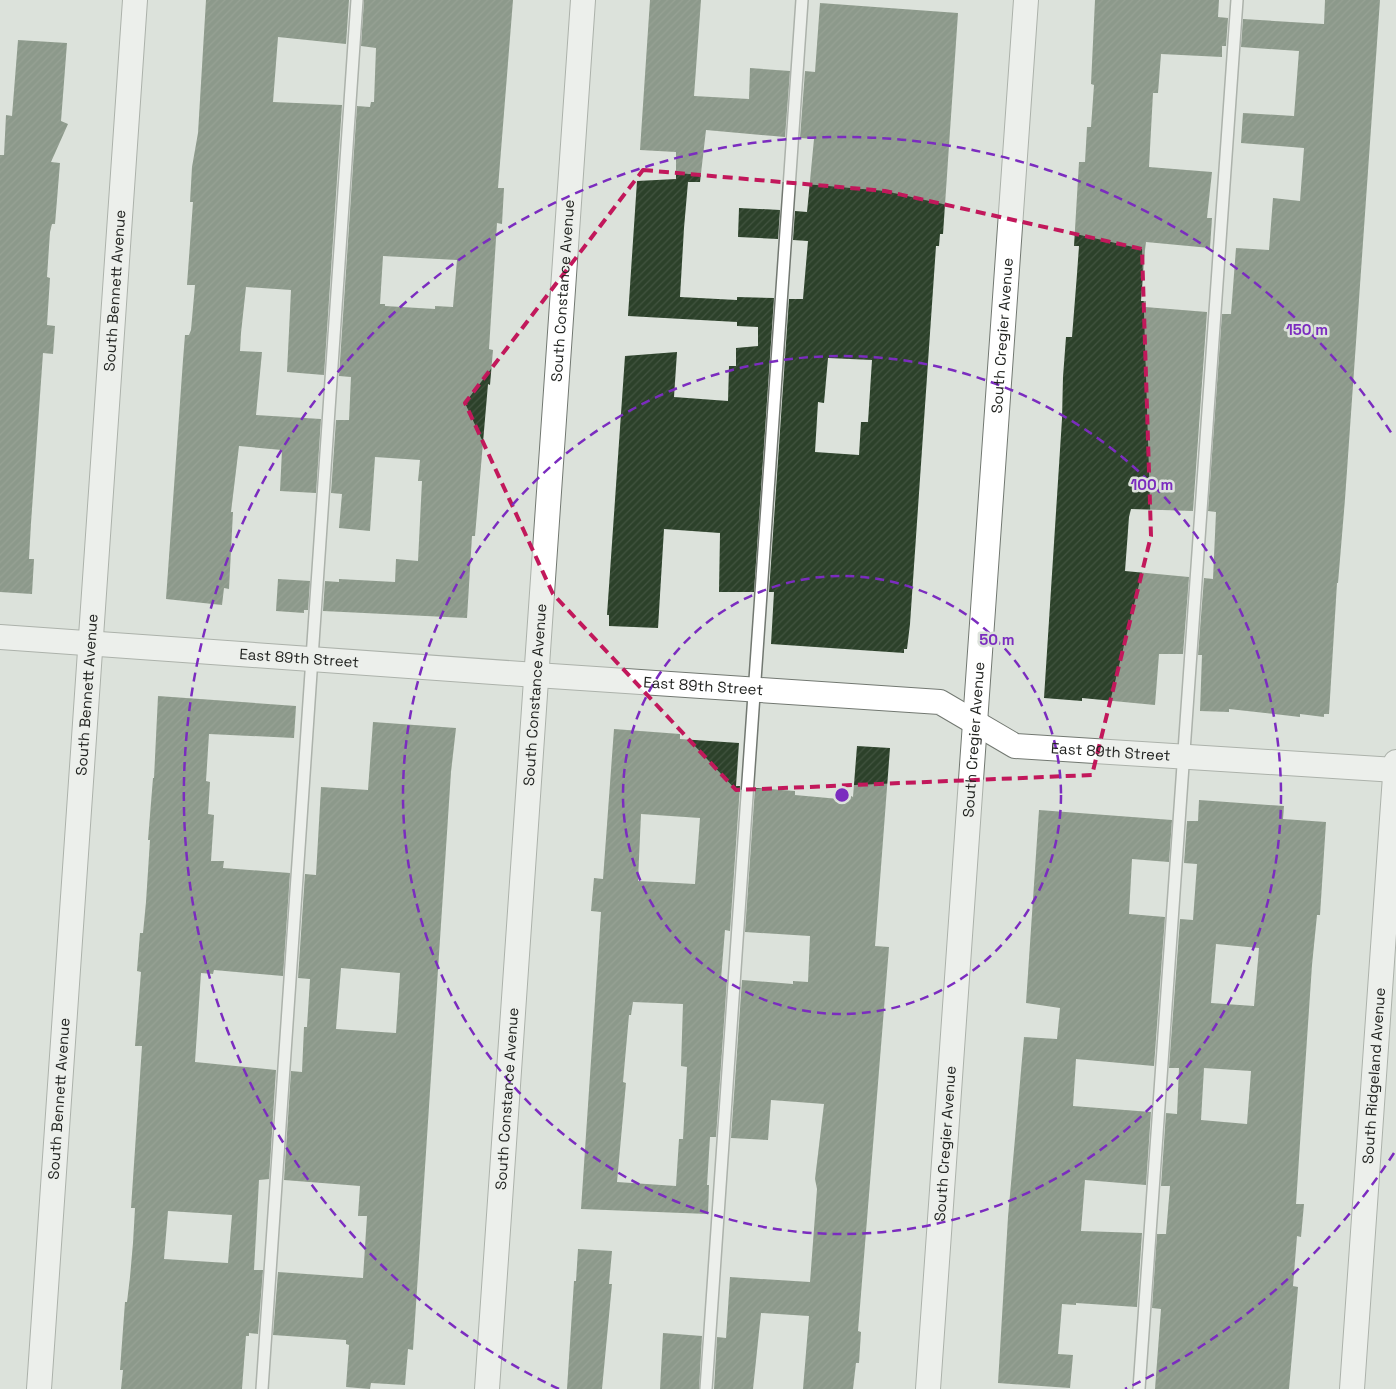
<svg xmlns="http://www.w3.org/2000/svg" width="1396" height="1389" viewBox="0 0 1396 1389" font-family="'Space Grotesk',sans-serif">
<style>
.building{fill:url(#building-hatch);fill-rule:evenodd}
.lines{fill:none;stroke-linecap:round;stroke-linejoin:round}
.service-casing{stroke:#727871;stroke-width:14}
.minor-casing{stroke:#727871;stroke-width:26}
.service{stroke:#fff;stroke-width:11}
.minor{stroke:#fff;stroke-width:24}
.marked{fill:none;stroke:#c2185b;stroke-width:4;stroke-dasharray:10 6;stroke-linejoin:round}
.ring{fill:none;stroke:#7b2cbf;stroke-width:2.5;stroke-dasharray:9 6}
.labels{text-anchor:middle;stroke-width:5;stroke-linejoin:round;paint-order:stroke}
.street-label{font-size:15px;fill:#232522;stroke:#dce2db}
.centre{fill:#7b2cbf;stroke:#dce2db;stroke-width:2.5}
.ring-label{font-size:15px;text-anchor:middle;font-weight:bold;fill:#7b2cbf;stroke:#dce2db;stroke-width:5;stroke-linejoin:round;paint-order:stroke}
</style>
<defs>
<pattern id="building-hatch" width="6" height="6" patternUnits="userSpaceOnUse" patternTransform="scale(1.25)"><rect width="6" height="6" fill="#2c412a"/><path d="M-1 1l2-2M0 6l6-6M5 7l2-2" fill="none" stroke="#425440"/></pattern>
</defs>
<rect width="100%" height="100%" fill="#dce2db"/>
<path class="building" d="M 206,0 L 349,0 L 346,44 L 278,37 L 273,102 L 342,105 L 324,375 L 287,372 L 291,290 L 246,287 L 241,333 L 240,351 L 262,352 L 256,415 L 321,419 L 316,493 L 280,491 L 282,450 L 239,446 L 231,512 L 233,512 L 229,589 L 224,588 L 222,605 L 166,599 L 183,360 L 185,335 L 189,335 L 191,330 L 195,285 L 187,285 L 193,202 L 190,202 L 192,167 L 198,133 Z
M 364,0 L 513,0 L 498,188 L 504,188 L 502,224 L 497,223 L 489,349 L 493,350 L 490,385 L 488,384 L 475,536 L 472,536 L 467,618 L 323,611 L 325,581 L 339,582 L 339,579 L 395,582 L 396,559 L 418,561 L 422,481 L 418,481 L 420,460 L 375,457 L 370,531 L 339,528 L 342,494 L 331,493 L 336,420 L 349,420 L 351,377 L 339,376 L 357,106 L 370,107 L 371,102 L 374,102 L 376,48 L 361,46 ZM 383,256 L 457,260 L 453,307 L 435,306 L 435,309 L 385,306 L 385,304 L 380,304 Z
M 650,0 L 701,0 L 694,96 L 749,99 L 750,68 L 790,71 L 785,137 L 706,130 L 700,182 L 688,182 L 684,228 L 680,297 L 737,300 L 737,297 L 774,298 L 754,592 L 719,592 L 720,533 L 664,529 L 658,628 L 609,626 L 609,615 L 607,615 L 625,356 L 677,352 L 674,397 L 728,401 L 729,366 L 736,366 L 736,348 L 758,346 L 758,327 L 737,326 L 737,322 L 628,316 L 637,181 L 676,179 L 676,152 L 640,150 Z
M 1095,0 L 1219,0 L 1218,17 L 1228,18 L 1226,46 L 1222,46 L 1222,57 L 1161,54 L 1158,93 L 1153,93 L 1149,167 L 1212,172 L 1207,218 L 1212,218 L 1210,248 L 1146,242 L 1145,250 L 1141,301 L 1146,301 L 1145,307 L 1207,312 L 1193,511 L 1131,509 L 1129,517 L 1125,571 L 1189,577 L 1183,654 L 1159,654 L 1155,705 L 1082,698 L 1082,701 L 1044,698 L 1062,419 L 1063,377 L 1066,337 L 1072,337 L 1077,274 L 1079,246 L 1074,246 L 1079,162 L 1085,162 L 1087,127 L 1091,127 L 1094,85 L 1091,84 Z
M 1325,0 L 1380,0 L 1345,499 L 1338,583 L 1337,583 L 1329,714 L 1324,714 L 1324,717 L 1300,714 L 1300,717 L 1229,709 L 1229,712 L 1200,711 L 1202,655 L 1198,655 L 1204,578 L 1213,579 L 1216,512 L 1208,511 L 1222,314 L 1231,314 L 1236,248 L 1269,250 L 1273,198 L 1300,201 L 1304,148 L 1241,143 L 1243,113 L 1294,116 L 1299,51 L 1241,47 L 1243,19 L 1324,24 Z
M 820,3 L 958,13 L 943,234 L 940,234 L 939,246 L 936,246 L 910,624 L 907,649 L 904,649 L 904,653 L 771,644 L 774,592 L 769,592 L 789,299 L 803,299 L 808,241 L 793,240 L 795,211 L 807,212 L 814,139 L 800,138 L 805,71 L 815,72 ZM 828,358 L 872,360 L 868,422 L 861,422 L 859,455 L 815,452 L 818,402 L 824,403 Z
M 18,40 L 67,43 L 61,121 L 68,124 L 51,162 L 60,163 L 55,224 L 52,224 L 50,232 L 47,277 L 50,278 L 47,325 L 55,326 L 53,354 L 43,353 L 31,523 L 29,559 L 34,559 L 32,594 L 0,592 L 0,155 L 4,155 L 6,115 L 12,116 Z
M 739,208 L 780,210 L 778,239 L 738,237 Z
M 278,579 L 310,581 L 308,610 L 304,610 L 304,613 L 276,611 Z
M 158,696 L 296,706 L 294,738 L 209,734 L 206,781 L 210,782 L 208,814 L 214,815 L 211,861 L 224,861 L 223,868 L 290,873 L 283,976 L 214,970 L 213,974 L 201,973 L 195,1062 L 276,1070 L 269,1179 L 259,1180 L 254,1270 L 263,1270 L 258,1334 L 249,1333 L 249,1336 L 246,1336 L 242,1389 L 121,1389 L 123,1370 L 120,1370 L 125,1302 L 127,1302 L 130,1277 L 133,1243 L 135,1208 L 131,1208 L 142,1046 L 135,1046 L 141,972 L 137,971 L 140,933 L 143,933 L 146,902 L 150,840 L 148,840 L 153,778 L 154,778 ZM 168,1211 L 232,1215 L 228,1263 L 164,1259 Z
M 373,722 L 456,728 L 451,772 L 413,1350 L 408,1349 L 405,1385 L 371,1383 L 370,1389 L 346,1387 L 349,1345 L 346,1344 L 346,1340 L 273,1335 L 278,1272 L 363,1278 L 367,1216 L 358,1216 L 360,1186 L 284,1180 L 291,1071 L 302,1072 L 304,1027 L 307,1027 L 310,979 L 298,978 L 305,874 L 316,875 L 321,787 L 368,790 ZM 341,968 L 400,973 L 396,1033 L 336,1029 Z
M 614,729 L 680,734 L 680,739 L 739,743 L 736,786 L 740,786 L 730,931 L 725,930 L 721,979 L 727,979 L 716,1137 L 710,1137 L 707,1185 L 709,1185 L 708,1214 L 581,1209 L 601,912 L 591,911 L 594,878 L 603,879 ZM 641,814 L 700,818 L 695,884 L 638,881 ZM 633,1002 L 683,1004 L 681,1066 L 687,1067 L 683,1139 L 679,1139 L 676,1186 L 617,1182 L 626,1083 L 623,1082 L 629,1015 L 631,1015 Z
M 857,746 L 890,748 L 875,946 L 889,947 L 858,1331 L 861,1332 L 859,1363 L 856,1363 L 853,1389 L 803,1389 L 809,1316 L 761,1313 L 753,1389 L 714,1389 L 717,1337 L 726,1338 L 730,1277 L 810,1282 L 817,1189 L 815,1179 L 824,1104 L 771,1100 L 768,1140 L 731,1138 L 742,980 L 793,984 L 793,981 L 808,982 L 810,936 L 745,932 L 755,788 L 795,791 L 795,795 L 850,800 L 851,796 L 853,797 Z
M 1199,800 L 1284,806 L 1283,819 L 1326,822 L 1320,915 L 1317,915 L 1312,965 L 1301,1128 L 1296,1204 L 1304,1204 L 1301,1237 L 1297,1236 L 1293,1286 L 1298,1287 L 1289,1389 L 1155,1389 L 1161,1309 L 1152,1308 L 1157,1234 L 1166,1234 L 1170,1186 L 1161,1186 L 1166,1113 L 1177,1114 L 1179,1068 L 1169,1068 L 1180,919 L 1193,920 L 1197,864 L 1184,863 L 1187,821 L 1198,821 ZM 1216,944 L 1259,948 L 1254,1006 L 1211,1003 ZM 1204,1068 L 1251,1071 L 1247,1124 L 1201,1120 Z
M 1039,810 L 1172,820 L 1169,862 L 1132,859 L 1129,914 L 1165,917 L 1154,1066 L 1076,1059 L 1073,1106 L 1151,1112 L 1146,1185 L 1085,1180 L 1081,1231 L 1142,1233 L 1137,1307 L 1076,1303 L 1076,1305 L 1062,1304 L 1058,1354 L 1073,1355 L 1070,1388 L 998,1383 L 1008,1217 L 1024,1037 L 1057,1039 L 1060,1008 L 1026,1003 Z
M 578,1249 L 612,1251 L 609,1284 L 612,1284 L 602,1389 L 567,1389 L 574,1281 L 576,1281 Z
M 663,1333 L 702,1336 L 699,1389 L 660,1389 Z"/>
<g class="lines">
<g class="service-casing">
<path id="service" d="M 262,1389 L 357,0
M 706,1389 L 802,0
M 1139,1389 L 1237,0"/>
</g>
<g class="minor-casing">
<g id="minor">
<path id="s1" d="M 0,637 L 536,675 L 940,702 L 1015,746 L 1396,770"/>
<path id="s2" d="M 39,1389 L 135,0"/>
<path id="s3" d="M 487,1389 L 583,0"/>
<path id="s4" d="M 928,1389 L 1026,0"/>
<path id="s5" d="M 1352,1389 L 1396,762"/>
</g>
</g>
<use href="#service" class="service"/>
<use href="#minor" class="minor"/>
</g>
<path d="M0 0H1396V1389H0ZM 643,170 L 885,191 L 1142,249 L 1151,536 L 1092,775 L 736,790 L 553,594 L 465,403 Z" fill="#dce2db" fill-opacity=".55" fill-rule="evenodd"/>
<path class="marked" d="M 643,170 L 885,191 L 1142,249 L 1151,536 L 1092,775 L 736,790 L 553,594 L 465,403 Z"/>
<g class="ring">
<circle cx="842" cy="795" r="219"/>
<circle cx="842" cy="795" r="439"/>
<path d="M1394 1153A658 658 0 0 1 1125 1389M559 1389A658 658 0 1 1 1394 437"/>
</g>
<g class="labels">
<g class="street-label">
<text dy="5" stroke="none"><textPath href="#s2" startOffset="1101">South Bennett Avenue</textPath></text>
<text dy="5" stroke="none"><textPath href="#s3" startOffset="1101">South Constance Avenue</textPath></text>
<text dy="5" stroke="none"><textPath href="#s4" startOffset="1056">South Cregier Avenue</textPath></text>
<text dy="5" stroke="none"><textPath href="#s1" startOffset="300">East 89th Street</textPath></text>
<text dy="5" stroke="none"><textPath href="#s1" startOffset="705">East 89th Street</textPath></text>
<text dy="5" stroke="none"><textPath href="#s2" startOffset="696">South Bennett Avenue</textPath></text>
<text dy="5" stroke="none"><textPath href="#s3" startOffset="696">South Constance Avenue</textPath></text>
<text dy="5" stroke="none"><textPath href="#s4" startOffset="651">South Cregier Avenue</textPath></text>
<text dy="5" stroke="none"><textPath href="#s1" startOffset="1125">East 89th Street</textPath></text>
<text dy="5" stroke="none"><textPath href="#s5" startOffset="314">South Ridgeland Avenue</textPath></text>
<text dy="5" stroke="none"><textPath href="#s2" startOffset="291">South Bennett Avenue</textPath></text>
<text dy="5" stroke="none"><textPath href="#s3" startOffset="291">South Constance Avenue</textPath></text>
<text dy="5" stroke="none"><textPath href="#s4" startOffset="246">South Cregier Avenue</textPath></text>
</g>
</g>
<circle cx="842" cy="795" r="8" class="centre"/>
<g class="ring-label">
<text x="1307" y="335">150 m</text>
<text x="1152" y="490">100 m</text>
<text x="997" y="645">50 m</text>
</g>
</svg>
